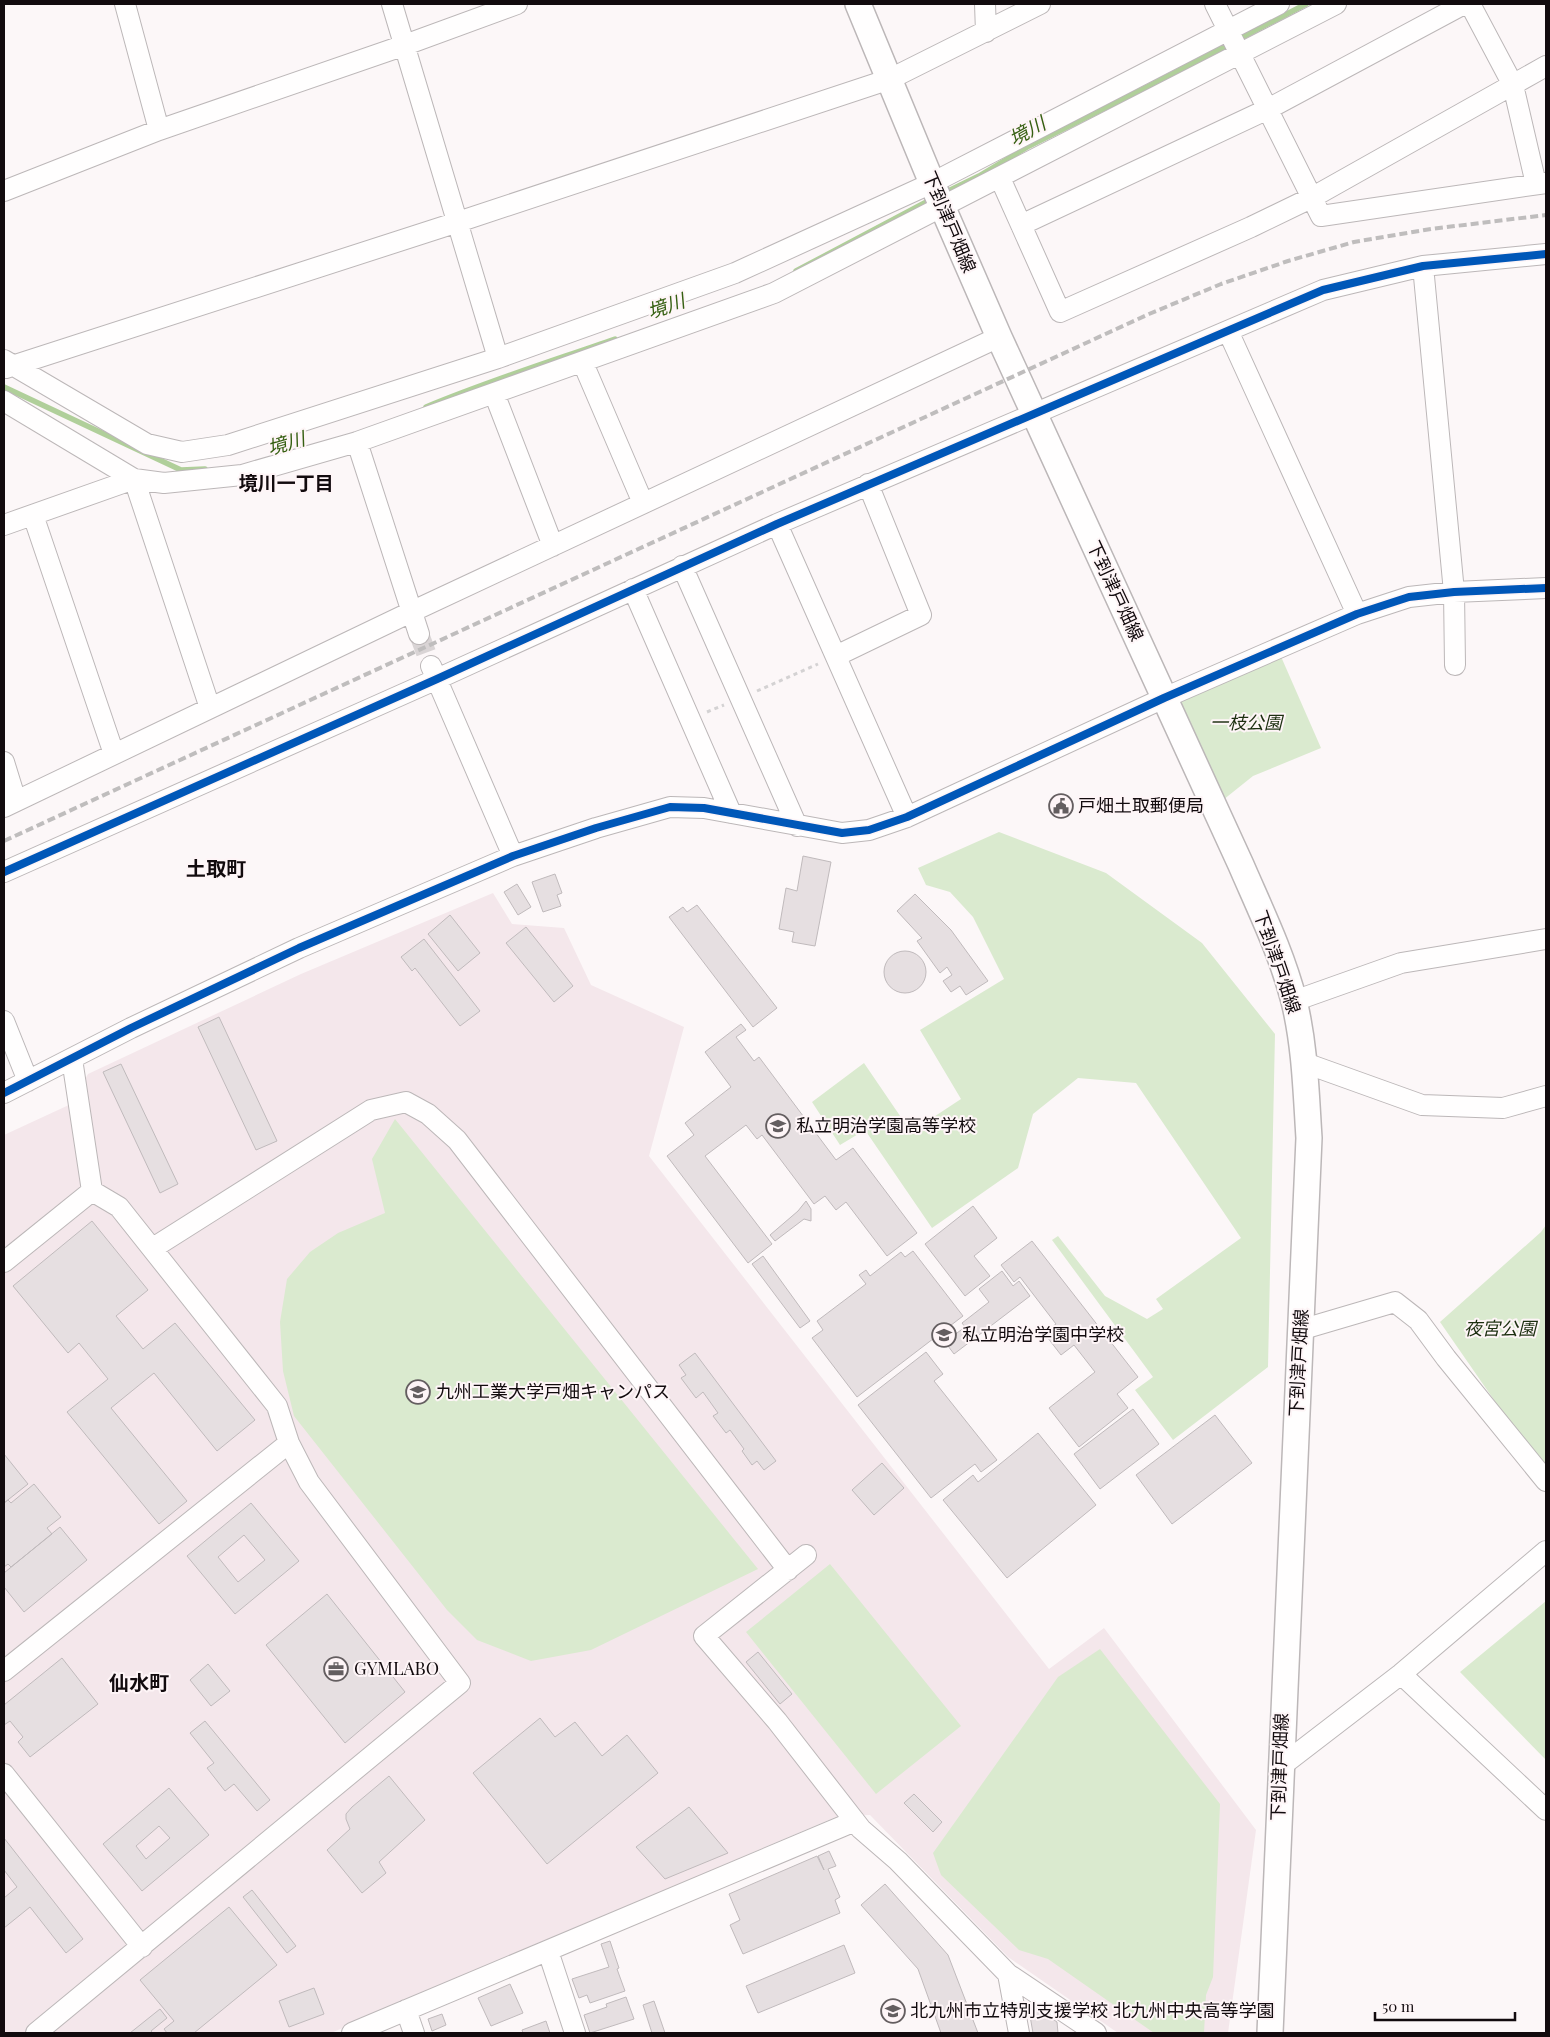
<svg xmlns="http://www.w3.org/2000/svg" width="1550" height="2037" viewBox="0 0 1550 2037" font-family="'Playfair Display','Noto Sans JP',serif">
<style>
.built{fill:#f4e7eb}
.green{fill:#daeacf}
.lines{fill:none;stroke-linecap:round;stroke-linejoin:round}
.stream{stroke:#b0cf9a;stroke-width:5.5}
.building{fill:#e6dfe1;stroke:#c0babc;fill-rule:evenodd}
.minor-tunnel{stroke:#d9d4d5;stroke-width:20;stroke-dasharray:20 10;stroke-linecap:butt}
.minor-casing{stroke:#bcb7b8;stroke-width:22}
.major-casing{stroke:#bcb7b8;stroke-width:28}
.path{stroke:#d4d2d3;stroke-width:3;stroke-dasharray:4 4;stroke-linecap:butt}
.minor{stroke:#fffefe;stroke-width:20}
.major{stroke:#fffefe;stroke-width:25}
.rail{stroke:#bfbdbd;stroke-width:4;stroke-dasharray:8 4;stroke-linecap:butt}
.cycleway-casing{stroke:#fef5f7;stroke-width:11}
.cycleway{stroke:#0057b8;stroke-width:8}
.labels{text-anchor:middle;stroke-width:4;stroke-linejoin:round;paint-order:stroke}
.street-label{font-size:18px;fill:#120b0e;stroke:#fef5f7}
.park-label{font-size:18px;font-style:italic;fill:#1c2f10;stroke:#fef5f7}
.poi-label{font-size:18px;fill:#120b0e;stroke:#fef5f7;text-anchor:start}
.water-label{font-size:19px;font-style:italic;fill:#366012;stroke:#fef5f7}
.neighbourhood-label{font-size:19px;font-weight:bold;fill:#120b0e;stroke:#fef5f7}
.quarter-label{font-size:20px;font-weight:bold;fill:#120b0e;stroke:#fef5f7}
</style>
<rect width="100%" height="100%" fill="#fcf7f8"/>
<path class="built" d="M 493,893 L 512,924 L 564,928 L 591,985 L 684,1027 L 649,1156 L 1049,1669 L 1104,1628 L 1256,1830 L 1228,2033 L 1118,2033 L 1008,1957 L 870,1815 L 838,1816 L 331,2033 L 4,2033 L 4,1135 L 71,1104 L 88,1074 L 301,974 Z"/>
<path class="green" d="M 1279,652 L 1321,748 L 1253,776 L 1218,804 L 1170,700 Z
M 999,832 L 1106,873 L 1202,943 L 1275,1034 L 1268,1367 L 1173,1440 L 1135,1390 L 1153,1377 L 1052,1240 L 1058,1236 L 1105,1296 L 1147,1319 L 1163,1309 L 1156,1299 L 1241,1238 L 1136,1083 L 1078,1078 L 1033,1114 L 1018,1168 L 932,1228 L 865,1130 L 840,1145 L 812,1102 L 864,1063 L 911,1132 L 961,1099 L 920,1030 L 1004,979 L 973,917 L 950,892 L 926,885 L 918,868 Z
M 395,1119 L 758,1569 L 591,1650 L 531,1661 L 477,1640 L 447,1610 L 294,1416 L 283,1371 L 280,1322 L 287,1279 L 310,1252 L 338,1233 L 385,1213 L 372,1159 Z
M 1546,1225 L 1546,1475 L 1440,1322 L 1541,1232 Z
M 830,1564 L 961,1726 L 876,1794 L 746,1632 Z
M 1546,1601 L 1546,1760 L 1460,1672 Z
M 1100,1649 L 1220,1804 L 1213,1977 L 1206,1995 L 1204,2033 L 1154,2033 L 1048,1959 L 1019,1950 L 941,1875 L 933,1853 L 1058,1677 Z"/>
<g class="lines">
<path class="stream" d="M 942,194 L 979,176 L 1029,146 L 1149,86 L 1306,4
M 796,271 L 932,199
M 4,387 L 181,470 L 205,469
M 426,407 C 488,381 552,361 615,339"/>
</g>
<path class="building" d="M 803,856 L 831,862 L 815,946 L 792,942 L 794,932 L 779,929 L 786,888 L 797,891 Z
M 555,874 L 562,893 L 557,895 L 561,906 L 543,912 L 532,882 Z
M 517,884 L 531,907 L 518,915 L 504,892 Z
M 915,894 L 951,930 L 988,981 L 966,995 L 960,986 L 951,992 L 943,981 L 952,975 L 947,967 L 940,973 L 917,941 L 922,938 L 897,911 Z
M 697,905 L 777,1008 L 753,1027 L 669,917 L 683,907 L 687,912 Z
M 450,915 L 480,953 L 458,971 L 428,934 Z
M 526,927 L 573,986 L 554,1002 L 506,943 Z
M 424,939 L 480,1011 L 460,1026 L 415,968 L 412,971 L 401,957 Z
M884 972a21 21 0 1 1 42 0a21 21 0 1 1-42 0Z
M 219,1017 L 277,1141 L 256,1150 L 198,1027 Z
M 741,1024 L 746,1030 L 736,1037 L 754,1061 L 759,1057 L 836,1160 L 853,1148 L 917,1233 L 887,1256 L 846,1202 L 836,1210 L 825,1196 L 814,1204 L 762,1135 L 757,1139 L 746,1125 L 705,1156 L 772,1244 L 748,1263 L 667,1156 L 694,1135 L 685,1123 L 731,1087 L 705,1052 Z
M 121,1064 L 178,1184 L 160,1193 L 103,1072 Z
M 806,1201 L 811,1209 L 811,1221 L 804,1219 L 775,1241 L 770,1235 L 798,1211 Z
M 973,1206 L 997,1238 L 974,1256 L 990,1276 L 965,1296 L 925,1244 Z
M 92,1221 L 148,1290 L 116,1316 L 143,1349 L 175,1323 L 255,1420 L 217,1451 L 154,1373 L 111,1408 L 187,1501 L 159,1524 L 67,1412 L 108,1379 L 79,1343 L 68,1353 L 13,1286 Z
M 1032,1241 L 1138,1377 L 1117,1394 L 1128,1408 L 1079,1447 L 1049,1408 L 1095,1372 L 1074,1345 L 1061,1355 L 1044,1333 L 1056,1324 L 1020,1277 L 1014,1282 L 1001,1265 Z
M 913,1251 L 963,1316 L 857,1397 L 812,1338 L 823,1330 L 817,1321 L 866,1284 L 859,1275 L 866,1270 L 870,1276 L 901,1252 L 905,1257 Z
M 763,1256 L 810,1321 L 800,1328 L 752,1264 Z
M 1002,1271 L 1013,1286 L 1019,1281 L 1030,1296 L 954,1354 L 945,1342 L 965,1327 L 962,1323 L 989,1302 L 979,1289 Z
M 926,1352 L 943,1374 L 934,1381 L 997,1460 L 981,1472 L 975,1464 L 931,1498 L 858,1405 Z
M 695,1353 L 776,1461 L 764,1470 L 757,1461 L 752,1465 L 742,1451 L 744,1449 L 730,1430 L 726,1433 L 713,1416 L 718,1413 L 703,1392 L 696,1398 L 681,1378 L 686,1375 L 679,1365 Z
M 1133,1409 L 1159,1444 L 1100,1489 L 1074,1454 Z
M 1215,1415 L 1252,1463 L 1172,1524 L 1136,1475 Z
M 1038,1433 L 1096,1505 L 1007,1578 L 943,1500 L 973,1475 L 978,1482 Z
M 4,1454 L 28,1484 L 4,1503 Z
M 882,1463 L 904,1488 L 874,1515 L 852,1490 Z
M 34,1484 L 61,1517 L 47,1528 L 52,1534 L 11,1567 L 8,1564 L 4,1567 L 4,1503 L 8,1500 L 11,1503 Z
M 251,1503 L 299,1561 L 235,1614 L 187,1556 ZM 244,1535 L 265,1560 L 238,1582 L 218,1557 Z
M 60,1527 L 87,1560 L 24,1612 L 4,1587 L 4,1573 Z
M 327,1594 L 405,1692 L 345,1743 L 266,1645 Z
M 758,1652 L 792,1694 L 780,1704 L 746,1662 Z
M 62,1658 L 98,1704 L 30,1757 L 18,1742 L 23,1737 L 10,1721 L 4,1725 L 4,1705 Z
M 208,1664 L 230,1691 L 211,1706 L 190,1680 Z
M 540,1718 L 555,1737 L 575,1722 L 602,1756 L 627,1735 L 658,1773 L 547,1864 L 473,1773 Z
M 205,1721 L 270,1800 L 257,1811 L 234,1784 L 225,1791 L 207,1768 L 214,1763 L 190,1733 Z
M 389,1776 L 425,1820 L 379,1862 L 386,1873 L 362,1893 L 327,1850 L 350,1829 L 346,1819 L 346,1814 L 352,1807 Z
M 169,1788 L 209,1835 L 142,1891 L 103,1844 ZM 159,1826 L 170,1838 L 146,1859 L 136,1846 Z
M 914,1794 L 942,1822 L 933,1832 L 904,1803 Z
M 689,1807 L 728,1853 L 665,1879 L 636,1847 Z
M 4,1838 L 83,1939 L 66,1953 L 30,1907 L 4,1928 L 4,1898 L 17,1887 L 4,1870 Z
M 829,1851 L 836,1866 L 828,1869 L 840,1897 L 835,1900 L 840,1913 L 743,1954 L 730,1925 L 740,1920 L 729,1894 L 817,1856 L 824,1870 L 818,1856 Z
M 885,1884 L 948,1955 L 978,2033 L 941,2033 L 918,1969 L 861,1905 Z
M 252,1890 L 296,1946 L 287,1953 L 243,1897 Z
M 229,1907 L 277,1965 L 194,2033 L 167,2033 L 164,2029 L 174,2021 L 140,1980 Z
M 610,1941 L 619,1968 L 617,1969 L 625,1991 L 590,2003 L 587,1995 L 579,1998 L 572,1979 L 609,1967 L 601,1944 Z
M 844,1945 L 855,1973 L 758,2013 L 746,1986 Z
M 510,1984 L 523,2013 L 491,2026 L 478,1998 Z
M 314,1988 L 324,2014 L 289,2027 L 279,2001 Z
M 626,1997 L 634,2019 L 590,2033 L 584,2015 L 607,2007 L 606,2004 Z
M 654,2001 L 665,2033 L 652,2033 L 643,2005 Z
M 1033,2006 L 1057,2022 L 1058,2033 L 1033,2033 L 1029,2010 Z
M 160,2009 L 167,2018 L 151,2031 L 153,2033 L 130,2033 Z
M 442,2014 L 446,2025 L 432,2031 L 428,2019 Z
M 546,2021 L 550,2033 L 523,2033 L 522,2030 Z"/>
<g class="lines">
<path class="minor-tunnel" d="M 419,634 L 431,666"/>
<g class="minor-casing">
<path id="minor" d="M 125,4 L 159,130
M 392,4 L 498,358
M 985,4 L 986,32
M 1215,4 L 1321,216 L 1546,183
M 1470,4 L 1513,85 L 1536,184
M 1000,178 L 1060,312 L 1251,227 L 1313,197 L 1546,66
M 4,191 L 159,130 L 405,45 L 517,4
M 1021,225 L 1268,109 L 1464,4
M 1423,266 L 1454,592 L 1455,665
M 1228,331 L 1357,614
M 4,360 L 147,444 L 182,452 L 228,445 L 498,358 L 735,273 L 932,183 L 1279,4
M 583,363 L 643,503
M 6,368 L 458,222 L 890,79 L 1040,4
M 494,393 L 553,546
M 4,401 L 134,479 L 164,483 L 242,475 L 357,442 L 774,293 L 1336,4
M 357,442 L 419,634
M 33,515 L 114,754
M 777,524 L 907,817
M 4,525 L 134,479 L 210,708
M 682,566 L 797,826
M 633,589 L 731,813
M 836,656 L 921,615 L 868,484
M 431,666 L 513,856
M 4,762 L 16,801
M 4,807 L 411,612 L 999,337
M 4,872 L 437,679 L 777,524 L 1323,290 L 1423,266 L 1546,254
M 1294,1001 L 1401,963 L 1546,939
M 4,1021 L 28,1081
M 1305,1063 L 1422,1105 L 1503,1108 L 1546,1096
M 4,1093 L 131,1028 L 299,948 L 513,856 L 596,828 L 670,807 L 704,808 L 842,833 L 869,830 L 907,817 L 1164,698 L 1357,614 L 1409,597 L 1454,592 L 1546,588
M 153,1248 L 371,1110 L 406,1102 L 428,1114 L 457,1140 L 788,1570
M 4,1262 L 92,1191
M 1300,1330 L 1395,1302 L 1418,1320 L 1446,1358 L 1546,1481
M 806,1555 L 704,1636 L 777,1721 L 861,1829 L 898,1861 L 1008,1974 L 1096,2033
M 4,1671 L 289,1443
M 1401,1674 L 1546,1810
M 1280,1767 L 1401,1674 L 1546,1551
M 4,1774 L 142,1947
M 548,1951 L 575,2033
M 1008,1974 L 1019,2033
M 406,2010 L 414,2033
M 36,2033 L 460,1683 L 309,1482 L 289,1443 L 277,1406 L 119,1207 L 92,1191 L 72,1059
M 352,2033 L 855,1821"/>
</g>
<g class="major-casing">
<path id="major" d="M 858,4 L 932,183 L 999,337 L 1241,865 C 1260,909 1282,954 1294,1001 C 1305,1046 1306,1092 1309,1138 L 1270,2033"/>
</g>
<path class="path" d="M 757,691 L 818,664
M 707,712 L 724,705"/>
<use href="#minor" class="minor"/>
<use href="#major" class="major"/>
<path class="rail" d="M 4,841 L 1149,314 L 1221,284 L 1288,261 L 1354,242 L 1431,229 L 1546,215"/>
<g class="cycleway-casing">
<path id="cycleway" d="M 4,872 L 437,679 L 777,524 L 1323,290 L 1423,266 L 1546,254
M 4,1093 L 131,1028 L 299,948 L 513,856 L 596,828 L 670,807 L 704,808 L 842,833 L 869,830 L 907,817 L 1164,698 L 1357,614 L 1409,597 L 1454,592 L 1546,588"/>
</g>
<use href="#cycleway" class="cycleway"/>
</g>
<defs>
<g id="civic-ring" transform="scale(1.25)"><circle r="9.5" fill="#fef5f7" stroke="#645e60" stroke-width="1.5"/><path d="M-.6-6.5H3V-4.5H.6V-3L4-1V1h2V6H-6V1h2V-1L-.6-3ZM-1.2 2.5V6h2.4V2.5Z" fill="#645e60"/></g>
<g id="school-ring" transform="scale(1.25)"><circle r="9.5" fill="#fef5f7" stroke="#645e60" stroke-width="1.5"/><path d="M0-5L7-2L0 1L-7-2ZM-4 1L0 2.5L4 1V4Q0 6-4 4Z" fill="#645e60"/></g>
<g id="university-ring" transform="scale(1.25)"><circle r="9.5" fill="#fef5f7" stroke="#645e60" stroke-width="1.5"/><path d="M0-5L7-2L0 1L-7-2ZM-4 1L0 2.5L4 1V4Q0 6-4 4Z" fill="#645e60"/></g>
<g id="office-ring" transform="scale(1.25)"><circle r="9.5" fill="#fef5f7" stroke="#645e60" stroke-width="1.5"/><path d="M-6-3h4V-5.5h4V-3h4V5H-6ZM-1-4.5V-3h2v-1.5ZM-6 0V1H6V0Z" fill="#645e60"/></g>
</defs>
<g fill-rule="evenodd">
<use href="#civic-ring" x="1061" y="806"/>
<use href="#school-ring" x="778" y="1126"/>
<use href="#school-ring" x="944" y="1335"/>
<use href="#university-ring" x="418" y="1392"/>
<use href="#office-ring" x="336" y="1669"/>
<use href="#school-ring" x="893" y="2011"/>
</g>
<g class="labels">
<g class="street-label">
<text transform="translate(949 222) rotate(67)" y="6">下到津戸畑線</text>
<text transform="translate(1115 591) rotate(65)" y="6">下到津戸畑線</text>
<text transform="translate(1277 962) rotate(71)" y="6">下到津戸畑線</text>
<text transform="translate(1299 1363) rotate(-87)" y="6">下到津戸畑線</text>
<text transform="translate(1280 1767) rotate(-88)" y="6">下到津戸畑線</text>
</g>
<g class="park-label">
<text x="1246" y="729">一枝公園</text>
<text x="1500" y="1335">夜宮公園</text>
</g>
<g class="poi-label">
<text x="1078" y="812">戸畑土取郵便局</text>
<text x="796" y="1132">私立明治学園高等学校</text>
<text x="962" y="1341">私立明治学園中学校</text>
<text x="436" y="1398">九州工業大学戸畑キャンパス</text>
<text x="354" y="1675">GYMLABO</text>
<text x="910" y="2017">北九州市立特別支援学校 北九州中央高等学園</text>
</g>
<g class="water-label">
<text transform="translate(1027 131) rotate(-29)" y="7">境川</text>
<text transform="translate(666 306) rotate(-19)" y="7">境川</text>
<text transform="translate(286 443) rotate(-16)" y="7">境川</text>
</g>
<g class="neighbourhood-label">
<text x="286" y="490">境川一丁目</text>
</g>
<g class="quarter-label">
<text x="216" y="876">土取町</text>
<text x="139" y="1690">仙水町</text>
</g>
</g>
<rect width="1550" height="2037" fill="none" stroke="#120b0e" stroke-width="10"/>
<path d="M1375 2012v8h140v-8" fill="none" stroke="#120b0e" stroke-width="2.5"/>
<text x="1382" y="2012" font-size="15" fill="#120b0e" stroke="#fef5f7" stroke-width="4" paint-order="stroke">50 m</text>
</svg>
